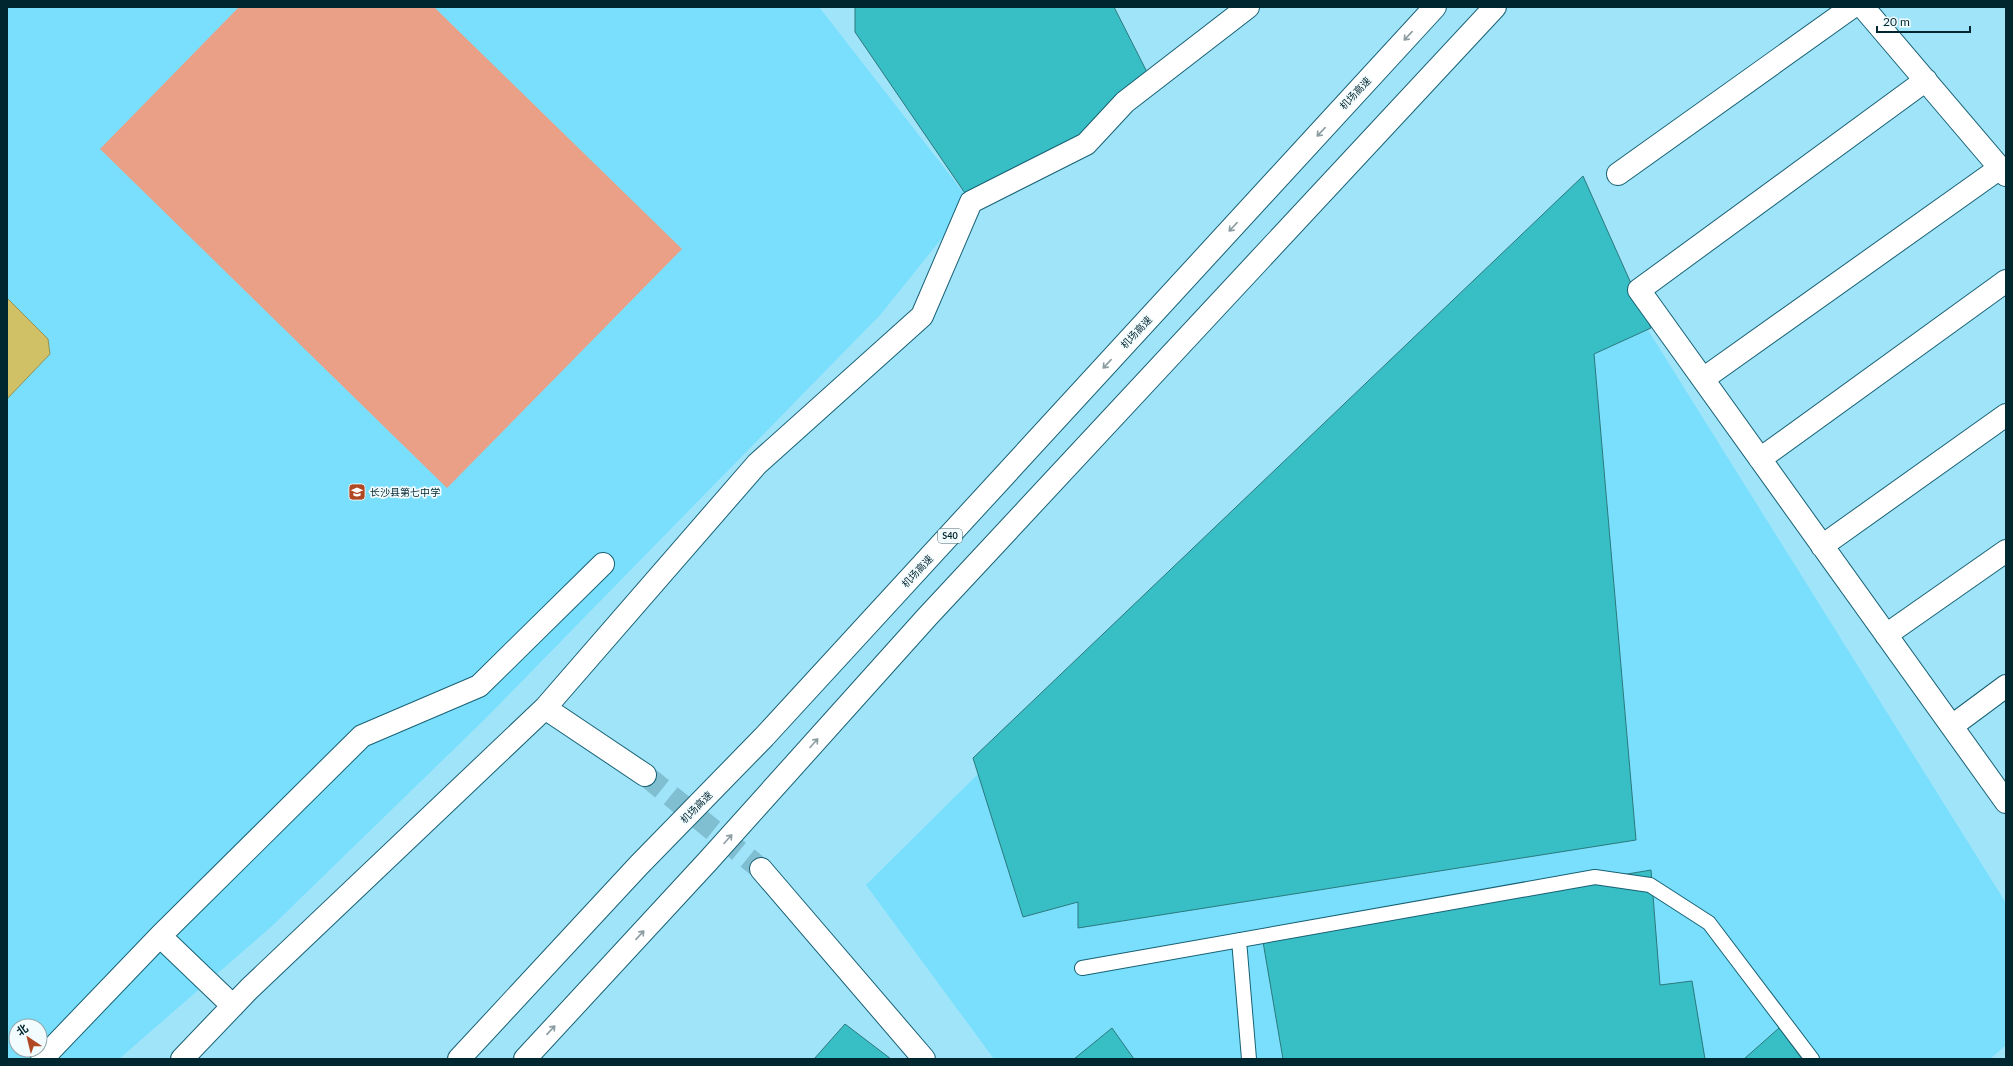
<svg xmlns="http://www.w3.org/2000/svg" width="2013" height="1066" viewBox="0 0 2013 1066" font-family="Lato,'Noto Sans SC',sans-serif">
<style>
.built{fill:#79dffd;fill-rule:evenodd}
.green{fill:#eaa087}
.water{fill:#d0c066;stroke:#929256}
.building{fill:#37bfc5;stroke:#2c797d}
.lines{fill:none;stroke-linecap:round;stroke-linejoin:round}
.street-tunnel{stroke:#80bed2;stroke-width:22;stroke-dasharray:22 11;stroke-linecap:butt}
.lane-casing{stroke:#186174;stroke-width:16}
.street-casing{stroke:#186174;stroke-width:24}
.secondary-casing{stroke:#186174;stroke-width:24}
.highway-casing{stroke:#186174;stroke-width:24}
.lane{stroke:#fff;stroke-width:14}
.street{stroke:#fff;stroke-width:22}
.secondary{stroke:#fff;stroke-width:22}
.highway{stroke:#fff;stroke-width:22}
.oneway{stroke:#8c9da2}
.labels{text-anchor:middle;stroke-width:3.5;stroke-linejoin:round;paint-order:stroke}
.shield{fill:#f2fbfd;stroke:#49666e;stroke-width:1}
.shield-label{font-size:9px;font-weight:bold;fill:#002630}
.street-label{font-size:10px;fill:#002630;stroke:#f2fbfd}
.poi-label{font-size:10px;fill:#002630;stroke:#f2fbfd;text-anchor:start}
</style>
<rect width="100%" height="100%" fill="#a0e4fa"/>
<path class="built" d="M 7,7 L 819,7 L 971,202 L 881,314 L 485,719 L 272,926 L 119,1059 L 7,1059 ZM 16,1026 L 40,1026 L 40,1050 L 16,1050 Z
M 1563,194 L 2006,903 L 2006,1045 L 1990,1059 L 994,1059 L 866,885 Z"/>
<path class="green" d="M 239,7 L 434,7 L 682,249 L 447,488 L 100,149 Z"/>
<path class="water" d="M 7,298 L 48,339 L 50,354 L 7,399 Z"/>
<path class="building" d="M 855,7 L 1114,7 L 1148,74 L 1086,144 L 971,202 L 855,32 Z
M 1583,176 L 1651,328 L 1594,354 L 1636,840 L 1078,928 L 1078,902 L 1023,917 L 973,758 Z
M 1651,870 L 1660,985 L 1692,981 L 1705,1059 L 1283,1059 L 1262,936 Z
M 845,1024 L 891,1059 L 814,1059 Z
M 1112,1028 L 1134,1059 L 1074,1059 Z
M 1779,1028 L 1802,1059 L 1744,1059 Z"/>
<g class="lines">
<path class="street-tunnel" d="M 645,775 L 761,869"/>
<g class="lane-casing">
<path id="lane" d="M 1239,940 L 1249,1059
M 1082,968 L 1595,877 L 1650,885 L 1709,923 L 1812,1059"/>
</g>
<g class="street-casing">
<path id="street" d="M 1863,7 L 2006,175
M 1926,80 L 1639,290 L 2006,802
M 1618,174 L 1852,7
M 1703,379 L 2000,168
M 1760,459 L 2006,281
M 1822,546 L 2006,415
M 1886,635 L 2006,551
M 545,708 L 645,775
M 1952,726 L 2006,686
M 160,936 L 233,1006
M 42,1059 L 160,936 L 362,736 L 479,686 L 603,564
M 182,1059 L 249,989 L 545,708 L 757,464 L 922,316 L 971,202 L 1086,144 L 1125,102 L 1248,7"/>
</g>
<g class="secondary-casing">
<path id="secondary" d="M 761,869 L 924,1059"/>
</g>
<g class="highway-casing">
<path id="highway" d="M 459,1059 L 639,865 L 764,737 L 1435,7
M 525,1059 L 708,861 L 927,617 L 1495,7"/>
</g>
<use href="#lane" class="lane"/>
<use href="#street" class="street"/>
<use href="#secondary" class="secondary"/>
<use href="#highway" class="highway"/>
</g>
<defs><path id="oneway-shaft" d="M-6 0H5M1.5-3L5.5 0L1.5 3" fill="none" stroke-width="1.6" stroke-linecap="round" stroke-linejoin="round"/></defs>
<g class="oneway">
<use href="#oneway-shaft" transform="translate(1408 36) rotate(133)"/>
<use href="#oneway-shaft" transform="translate(1321 132) rotate(133)"/>
<use href="#oneway-shaft" transform="translate(1233 227) rotate(133)"/>
<use href="#oneway-shaft" transform="translate(1107 364) rotate(133)"/>
<use href="#oneway-shaft" transform="translate(814 743) rotate(-48)"/>
<use href="#oneway-shaft" transform="translate(728 839) rotate(-48)"/>
<use href="#oneway-shaft" transform="translate(640 935) rotate(-47)"/>
<use href="#oneway-shaft" transform="translate(551 1030) rotate(-47)"/>
</g>
<defs>
<g id="school-square" transform="scale(0.9)"><rect x="-9" y="-9" width="18" height="18" rx="4" fill="#af4823" stroke="#f2fbfd"/><path d="M0-5L7-2L0 1L-7-2ZM-4 1L0 2.5L4 1V4Q0 6-4 4Z" fill="#fff"/></g>
</defs>
<g fill-rule="evenodd">
<use href="#school-square" x="357" y="492"/>
</g>
<g class="labels">
<rect class="shield" x="938" y="529" width="24" height="14" rx="3"/>
<g class="shield-label">
<text x="950" y="539">S40</text>
</g>
<g class="street-label">
<text transform="translate(1355 93) rotate(-47)" y="4">机场高速</text>
<text transform="translate(1136 332) rotate(-47)" y="4">机场高速</text>
<text transform="translate(917 571) rotate(-47)" y="4">机场高速</text>
<text transform="translate(696 807) rotate(-45)" y="4">机场高速</text>
</g>
<g class="poi-label">
<text x="370" y="496">长沙县第七中学</text>
</g>
</g>
<rect width="2013" height="1066" fill="none" stroke="#002630" stroke-width="16"/>
<g transform="translate(28 1038) rotate(325)"><circle r="19" fill="#f2fbfd" stroke="#91a6ab"/>
<path d="M0-3L7 15L0 10L-7 15Z" fill="#af4823"/>
<text y="-6" font-size="11" font-weight="bold" text-anchor="middle" fill="#002630">北</text>
</g>
<path d="M1877 26v6h93v-6" fill="none" stroke="#002630" stroke-width="2"/>
<text x="1883" y="26" font-size="12" fill="#002630" stroke="#f2fbfd" stroke-width="3" paint-order="stroke">20 m</text>
</svg>
